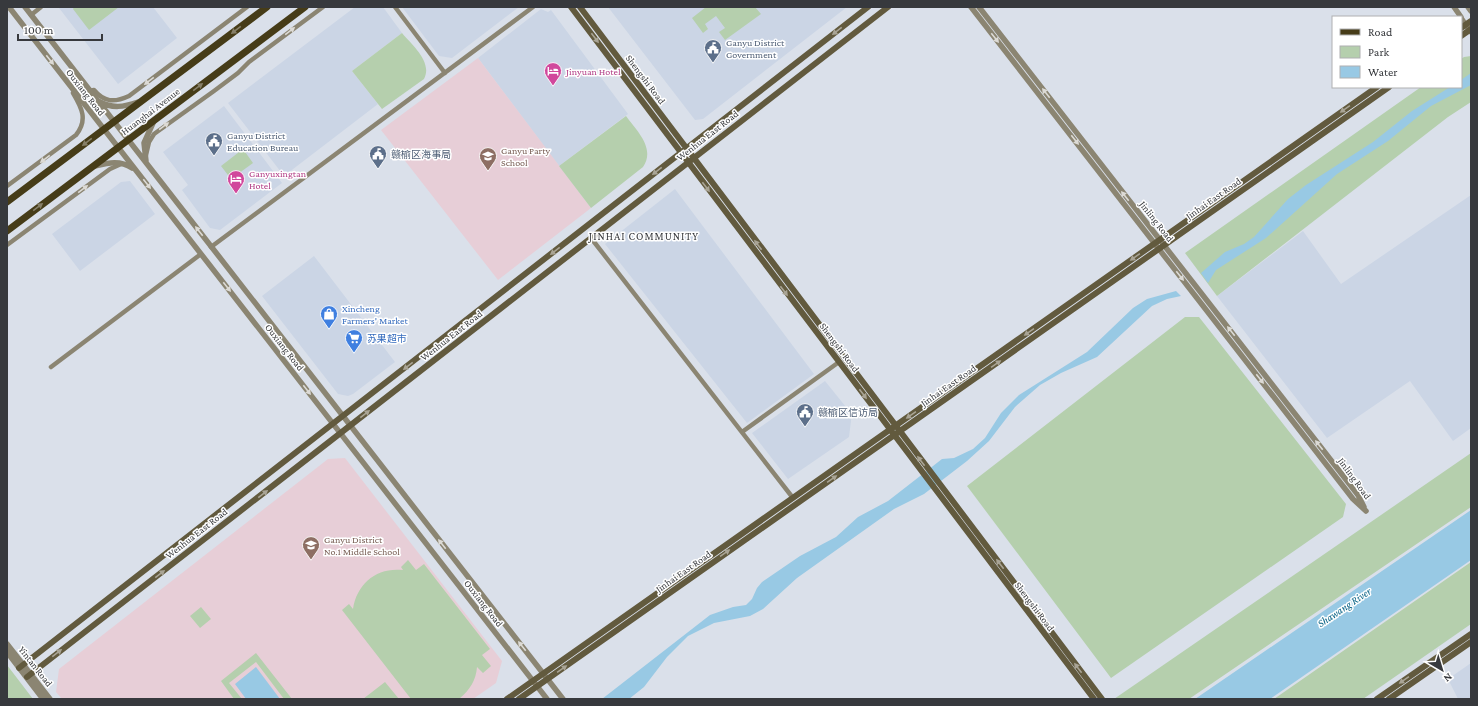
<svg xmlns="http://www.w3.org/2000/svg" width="1478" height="706" viewBox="0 0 1478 706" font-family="'Crimson Pro','Noto Sans SC',serif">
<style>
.built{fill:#cbd5e5}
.education{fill:#e7ced7}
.green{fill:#b5cfad}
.water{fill:#98c9e4}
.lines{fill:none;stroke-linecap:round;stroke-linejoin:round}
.minor{stroke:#8b8572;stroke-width:4.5}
.tertiary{stroke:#8b8572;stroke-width:5.5}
.secondary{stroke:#625a3e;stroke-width:6}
.primary{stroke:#463c18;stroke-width:7}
.oneway{fill:#878069}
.oneway2{fill:#dcdad5}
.oneway3{fill:#a9a495}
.labels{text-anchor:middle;stroke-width:3;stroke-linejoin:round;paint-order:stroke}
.service-label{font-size:10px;fill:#4e5e75;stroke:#fff;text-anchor:start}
.hotel-label{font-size:10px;fill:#b23c85;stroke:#fff;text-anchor:start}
.street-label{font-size:10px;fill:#37393d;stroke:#fff}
.education-label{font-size:10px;fill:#785e54;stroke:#fff;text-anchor:start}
.shop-label{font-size:10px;fill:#366cbe;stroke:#fff;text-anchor:start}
.neighbourhood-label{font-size:11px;letter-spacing:1px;fill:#37393d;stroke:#fff}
.water-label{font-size:11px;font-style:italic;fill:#025f83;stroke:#fff}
</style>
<rect width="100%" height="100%" fill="#dae0ea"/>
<path class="built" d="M 61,7 L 153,7 L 177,38 L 118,84 L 59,8 Z
M 355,7 L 383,7 L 402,33 L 352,71 L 378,104 L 284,176 L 228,103 Z
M 402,7 L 519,7 L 452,58 L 439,56 Z
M 608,7 L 847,7 L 703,119 L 695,120 Z
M 541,9 L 548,12 L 551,10 L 628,114 L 559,166 L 478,58 Z
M 224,106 L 282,183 L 220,230 L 210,228 L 182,190 L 188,185 L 163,152 Z
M 130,181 L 155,214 L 80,271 L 52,234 L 121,182 Z
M 675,189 L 814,374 L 747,423 L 605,244 Z
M 1471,195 L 1471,428 L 1453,441 L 1410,381 L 1327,438 L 1217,296 L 1303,231 L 1341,284 Z
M 314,256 L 395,362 L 353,394 L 348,396 L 338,394 L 262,296 Z
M 825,381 L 850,412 L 851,421 L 849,437 L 788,479 L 752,433 Z
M 1471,663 L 1471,699 L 1458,699 L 1448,679 Z"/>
<path class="education" d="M 478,58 L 591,208 L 498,280 L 381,130 Z
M 345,458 L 502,661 L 496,683 L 473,699 L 62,699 L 56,692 L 59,669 L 328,459 Z"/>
<path class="green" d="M 74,7 L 119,7 L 89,30 L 73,9 Z
M 706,7 L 755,7 L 761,14 L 725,40 L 719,32 L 725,28 L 716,16 L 705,24 L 708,29 L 703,33 L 692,18 Z
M 402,33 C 412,45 433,62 424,79 L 382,109 L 352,71 Z
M 1471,56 L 1471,102 L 1448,117 L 1217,296 L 1185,253 L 1421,87 L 1461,87 L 1461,59 L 1464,57 Z
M 626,116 C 636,130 656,148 643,167 L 591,208 L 559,166 Z
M 243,149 L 253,163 L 231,179 L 221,166 Z
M 1185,317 L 1199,317 L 1346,504 L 1343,517 L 1111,678 L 967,486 Z
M 1471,453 L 1471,507 L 1189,699 L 1114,699 Z
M 408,560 L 416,570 L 424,564 L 490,649 L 482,655 L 491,666 L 483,673 L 477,667 C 476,680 470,690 459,699 L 411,699 L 342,610 L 349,604 L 353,609 C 357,583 377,567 403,570 L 401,567 Z
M 1471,562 L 1471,624 L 1363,699 L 1274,699 Z
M 201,607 L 211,619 L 200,628 L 190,616 Z
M 256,653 L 292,699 L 284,699 L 256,662 L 229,683 L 242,699 L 234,699 L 221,681 Z
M 7,665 L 33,699 L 7,699 Z
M 385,682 L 399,699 L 363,699 Z"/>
<path class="water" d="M 1471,73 L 1471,85 L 1431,106 L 1388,141 L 1337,174 L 1266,238 L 1216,270 L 1208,283 L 1201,273 L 1225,252 L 1244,244 L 1254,237 L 1288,199 L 1306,185 L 1373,142 L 1412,111 L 1450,87 L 1461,87 L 1461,80 Z
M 1176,291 L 1181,296 L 1167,299 L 1152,306 L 1097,357 L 1061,373 L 1040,385 L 1015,407 L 989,441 L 967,461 L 924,494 L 894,509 L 797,578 L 763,609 L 750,616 L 714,623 L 688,636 L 667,657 L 644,687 L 629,699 L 602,699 L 710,615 L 733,607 L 746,605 L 752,599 L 757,588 L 762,582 L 800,556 L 836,537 L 858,517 L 888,501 L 942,459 L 954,458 L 973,449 L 985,438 L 1001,413 L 1019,395 L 1087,352 L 1133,308 L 1147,299 Z
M 1471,510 L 1471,560 L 1270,699 L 1195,699 Z
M 256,667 L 280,699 L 246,699 L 235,684 Z"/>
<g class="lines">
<path class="minor" d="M 395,7 L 445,73
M 31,15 L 41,7
M 90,91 L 94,90 C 104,102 114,103 129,96 L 247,7
M 146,155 L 149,142 L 154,134 L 214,91 L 238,73 L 249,62 L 323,7
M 7,186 L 76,135 C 88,120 82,108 73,93
M 591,238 L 793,498
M 7,245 L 110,169 L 121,164
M 211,247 L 533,7
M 51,367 L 201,254
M 742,432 L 839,362"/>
<path class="tertiary" d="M 9,7 L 547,699
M 25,7 L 563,699
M 971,7 L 1353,499 L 1366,511
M 979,7 L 1358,495 L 1364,507
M 1454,7 L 1461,17
M 1468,7 L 1471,11
M 1461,18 L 1471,32
M 98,101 C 112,109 124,107 138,102
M 146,161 L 144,143 L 153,123
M 95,166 C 108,163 120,160 132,168
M 7,644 L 50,699
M 7,652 L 43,699"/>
<path class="secondary" d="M 571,7 L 1094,699
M 580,7 L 1102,699
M 1461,28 L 1471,21
M 1461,36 L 1471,29
M 19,668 L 868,7
M 27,677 L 888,7
M 507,699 L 1377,87
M 519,699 L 1389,87
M 1377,699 L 1471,634
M 1389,699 L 1471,642"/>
<path class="primary" d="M 7,202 L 267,7
M 7,231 L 305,7"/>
</g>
<defs><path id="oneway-solid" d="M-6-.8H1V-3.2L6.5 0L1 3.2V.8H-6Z"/></defs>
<g class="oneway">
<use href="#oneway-solid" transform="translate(236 30) rotate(143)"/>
<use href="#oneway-solid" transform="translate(198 87) rotate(-37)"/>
<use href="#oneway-solid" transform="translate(87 142) rotate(143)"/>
<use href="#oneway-solid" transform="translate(38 207) rotate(-37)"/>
</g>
<g class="oneway2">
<use href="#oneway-solid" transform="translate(290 31) rotate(-37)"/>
<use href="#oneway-solid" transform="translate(995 38) rotate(52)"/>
<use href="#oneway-solid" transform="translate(50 60) rotate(52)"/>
<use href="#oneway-solid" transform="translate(149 81) rotate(143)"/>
<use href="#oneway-solid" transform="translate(1046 93) rotate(-128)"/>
<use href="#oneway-solid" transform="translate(164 126) rotate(-36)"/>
<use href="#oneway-solid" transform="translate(1075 140) rotate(52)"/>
<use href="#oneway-solid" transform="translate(45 159) rotate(143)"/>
<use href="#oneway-solid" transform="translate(147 184) rotate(52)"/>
<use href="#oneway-solid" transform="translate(83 189) rotate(-37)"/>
<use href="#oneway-solid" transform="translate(1125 196) rotate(-128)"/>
<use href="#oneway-solid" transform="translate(199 231) rotate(-128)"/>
<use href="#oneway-solid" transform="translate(1180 276) rotate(52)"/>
<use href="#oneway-solid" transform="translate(227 287) rotate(52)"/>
<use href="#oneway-solid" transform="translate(1231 331) rotate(-128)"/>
<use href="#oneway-solid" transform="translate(1260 379) rotate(52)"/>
<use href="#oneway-solid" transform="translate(307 390) rotate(52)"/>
<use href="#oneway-solid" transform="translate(1319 445) rotate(-128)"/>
<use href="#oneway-solid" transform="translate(442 544) rotate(-128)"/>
<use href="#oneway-solid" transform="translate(522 646) rotate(-128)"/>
</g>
<g class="oneway3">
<use href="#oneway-solid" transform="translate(837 31) rotate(142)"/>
<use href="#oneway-solid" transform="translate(595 38) rotate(53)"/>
<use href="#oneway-solid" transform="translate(1345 109) rotate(145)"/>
<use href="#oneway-solid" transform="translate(657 171) rotate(142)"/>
<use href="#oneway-solid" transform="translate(706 187) rotate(53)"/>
<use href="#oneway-solid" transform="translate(758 245) rotate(-127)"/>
<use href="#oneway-solid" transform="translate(555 251) rotate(142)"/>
<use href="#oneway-solid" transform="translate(1135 257) rotate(145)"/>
<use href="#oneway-solid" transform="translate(784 291) rotate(53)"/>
<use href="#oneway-solid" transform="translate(1029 332) rotate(145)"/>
<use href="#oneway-solid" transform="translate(996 364) rotate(-35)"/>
<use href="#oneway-solid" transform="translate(408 366) rotate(142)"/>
<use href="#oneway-solid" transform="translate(863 394) rotate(53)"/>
<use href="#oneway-solid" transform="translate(365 414) rotate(-38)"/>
<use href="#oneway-solid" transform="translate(911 415) rotate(145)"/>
<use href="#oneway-solid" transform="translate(921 461) rotate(-127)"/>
<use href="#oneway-solid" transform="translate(832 479) rotate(-35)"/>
<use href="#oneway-solid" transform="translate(263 494) rotate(-38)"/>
<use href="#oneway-solid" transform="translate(725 553) rotate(-35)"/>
<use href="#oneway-solid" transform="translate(1000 564) rotate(-127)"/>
<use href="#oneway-solid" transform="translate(160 574) rotate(-38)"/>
<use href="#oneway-solid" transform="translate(57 653) rotate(-38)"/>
<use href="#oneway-solid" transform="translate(1078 668) rotate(-127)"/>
<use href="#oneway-solid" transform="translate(562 669) rotate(-35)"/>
<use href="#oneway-solid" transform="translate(1404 680) rotate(145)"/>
</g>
<defs>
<g id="civic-pin" transform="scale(0.9)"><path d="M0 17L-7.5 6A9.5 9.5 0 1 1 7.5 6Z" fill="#5c6f8a" stroke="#fff"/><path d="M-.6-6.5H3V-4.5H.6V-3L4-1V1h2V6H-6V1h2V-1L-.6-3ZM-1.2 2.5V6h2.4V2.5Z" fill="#fff"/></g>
<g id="hotel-pin" transform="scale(0.9)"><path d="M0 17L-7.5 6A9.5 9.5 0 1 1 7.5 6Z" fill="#d1479c" stroke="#fff"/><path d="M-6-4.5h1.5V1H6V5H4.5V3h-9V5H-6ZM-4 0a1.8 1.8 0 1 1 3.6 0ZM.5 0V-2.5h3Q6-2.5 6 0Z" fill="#fff"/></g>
<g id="school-pin" transform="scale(0.9)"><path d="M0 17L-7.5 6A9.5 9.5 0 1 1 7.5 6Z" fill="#8d6e63" stroke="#fff"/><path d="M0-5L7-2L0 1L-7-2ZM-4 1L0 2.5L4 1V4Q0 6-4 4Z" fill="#fff"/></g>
<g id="shop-pin" transform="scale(0.9)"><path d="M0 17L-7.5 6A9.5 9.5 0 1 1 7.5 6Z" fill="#3f7fe0" stroke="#fff"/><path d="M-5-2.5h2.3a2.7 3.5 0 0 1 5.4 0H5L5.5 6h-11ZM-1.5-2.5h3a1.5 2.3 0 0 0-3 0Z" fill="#fff"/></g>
<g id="supermarket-pin" transform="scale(0.9)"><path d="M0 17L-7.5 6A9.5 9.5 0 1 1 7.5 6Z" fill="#3f7fe0" stroke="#fff"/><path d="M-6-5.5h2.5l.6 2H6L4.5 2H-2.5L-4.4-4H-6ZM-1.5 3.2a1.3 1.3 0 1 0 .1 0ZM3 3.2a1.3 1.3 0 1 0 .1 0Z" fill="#fff"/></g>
</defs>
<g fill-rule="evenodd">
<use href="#civic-pin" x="713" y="48"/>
<use href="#hotel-pin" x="553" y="71"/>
<use href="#civic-pin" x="214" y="141"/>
<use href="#civic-pin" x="378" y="154"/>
<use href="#school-pin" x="488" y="156"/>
<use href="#hotel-pin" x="236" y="179"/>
<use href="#shop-pin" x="329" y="314"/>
<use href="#supermarket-pin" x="354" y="338"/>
<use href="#civic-pin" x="805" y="412"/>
<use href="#school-pin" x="311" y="545"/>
</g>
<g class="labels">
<g class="service-label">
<text x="726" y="46">Ganyu District<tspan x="726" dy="12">Government</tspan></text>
<text x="227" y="139">Ganyu District<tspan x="227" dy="12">Education Bureau</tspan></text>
<text x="391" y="158">赣榆区海事局</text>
<text x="818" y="416">赣榆区信访局</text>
</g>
<g class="hotel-label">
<text x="566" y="75">Jinyuan Hotel</text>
<text x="249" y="177">Ganyuxingtan<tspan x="249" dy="12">Hotel</tspan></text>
</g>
<g class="street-label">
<text transform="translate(646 79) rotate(53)" y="4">Shengshi Road</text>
<text transform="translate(86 92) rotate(52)" y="4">Ouxiang Road</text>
<text transform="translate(150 111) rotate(-37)" y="4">Huanghai Avenue</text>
<text transform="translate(707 135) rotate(-38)" y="4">Wenhua East Road</text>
<text transform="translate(1213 198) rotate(-35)" y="4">Jinhai East Road</text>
<text transform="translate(1157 221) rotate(52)" y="4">Jinling Road</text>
<text transform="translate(451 335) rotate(-38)" y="4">Wenhua East Road</text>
<text transform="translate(285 347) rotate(52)" y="4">Ouxiang Road</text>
<text transform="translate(840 347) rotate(53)" y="4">Shengshi Road</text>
<text transform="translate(948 385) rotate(-35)" y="4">Jinhai East Road</text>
<text transform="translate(1355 478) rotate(54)" y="4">Jinling Road</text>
<text transform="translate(196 533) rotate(-38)" y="4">Wenhua East Road</text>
<text transform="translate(683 571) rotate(-35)" y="4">Jinhai East Road</text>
<text transform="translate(484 603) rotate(52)" y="4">Ouxiang Road</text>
<text transform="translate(1035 606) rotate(53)" y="4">Shengshi Road</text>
<text transform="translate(36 666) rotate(52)" y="4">Yintan Road</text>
</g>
<g class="education-label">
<text x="501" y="154">Ganyu Party<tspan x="501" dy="12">School</tspan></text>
<text x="324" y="543">Ganyu District<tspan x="324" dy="12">No.1 Middle School</tspan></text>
</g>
<g class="shop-label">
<text x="342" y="312">Xincheng<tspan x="342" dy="12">Farmers' Market</tspan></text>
<text x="367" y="342">苏果超市</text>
</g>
<g class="neighbourhood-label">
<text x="644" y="240">JINHAI COMMUNITY</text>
</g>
<g class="water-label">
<text transform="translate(1344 607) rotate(-34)" y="4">Shawang River</text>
</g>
</g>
<rect width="1478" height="706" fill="none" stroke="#37393d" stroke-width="16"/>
<rect x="1332" y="16" width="130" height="72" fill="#ffffff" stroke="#afb0b1"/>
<rect x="1340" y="29" width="20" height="6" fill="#463c18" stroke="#afb0b1"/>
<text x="1368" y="36" font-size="12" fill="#37393d">Road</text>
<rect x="1340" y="46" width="20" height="12" fill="#b5cfad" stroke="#afb0b1"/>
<text x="1368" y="56" font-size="12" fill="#37393d">Park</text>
<rect x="1340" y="66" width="20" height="12" fill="#98c9e4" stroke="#afb0b1"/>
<text x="1368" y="76" font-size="12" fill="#37393d">Water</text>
<g transform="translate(1442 670) rotate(142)" stroke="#ffffff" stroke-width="3" paint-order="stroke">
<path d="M0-3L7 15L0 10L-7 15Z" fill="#37393d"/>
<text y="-6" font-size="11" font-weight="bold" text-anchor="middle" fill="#37393d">N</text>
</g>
<path d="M18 34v6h84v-6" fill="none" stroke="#37393d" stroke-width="2"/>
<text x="24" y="34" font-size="12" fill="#37393d" stroke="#ffffff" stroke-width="3" paint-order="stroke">100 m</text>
</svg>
